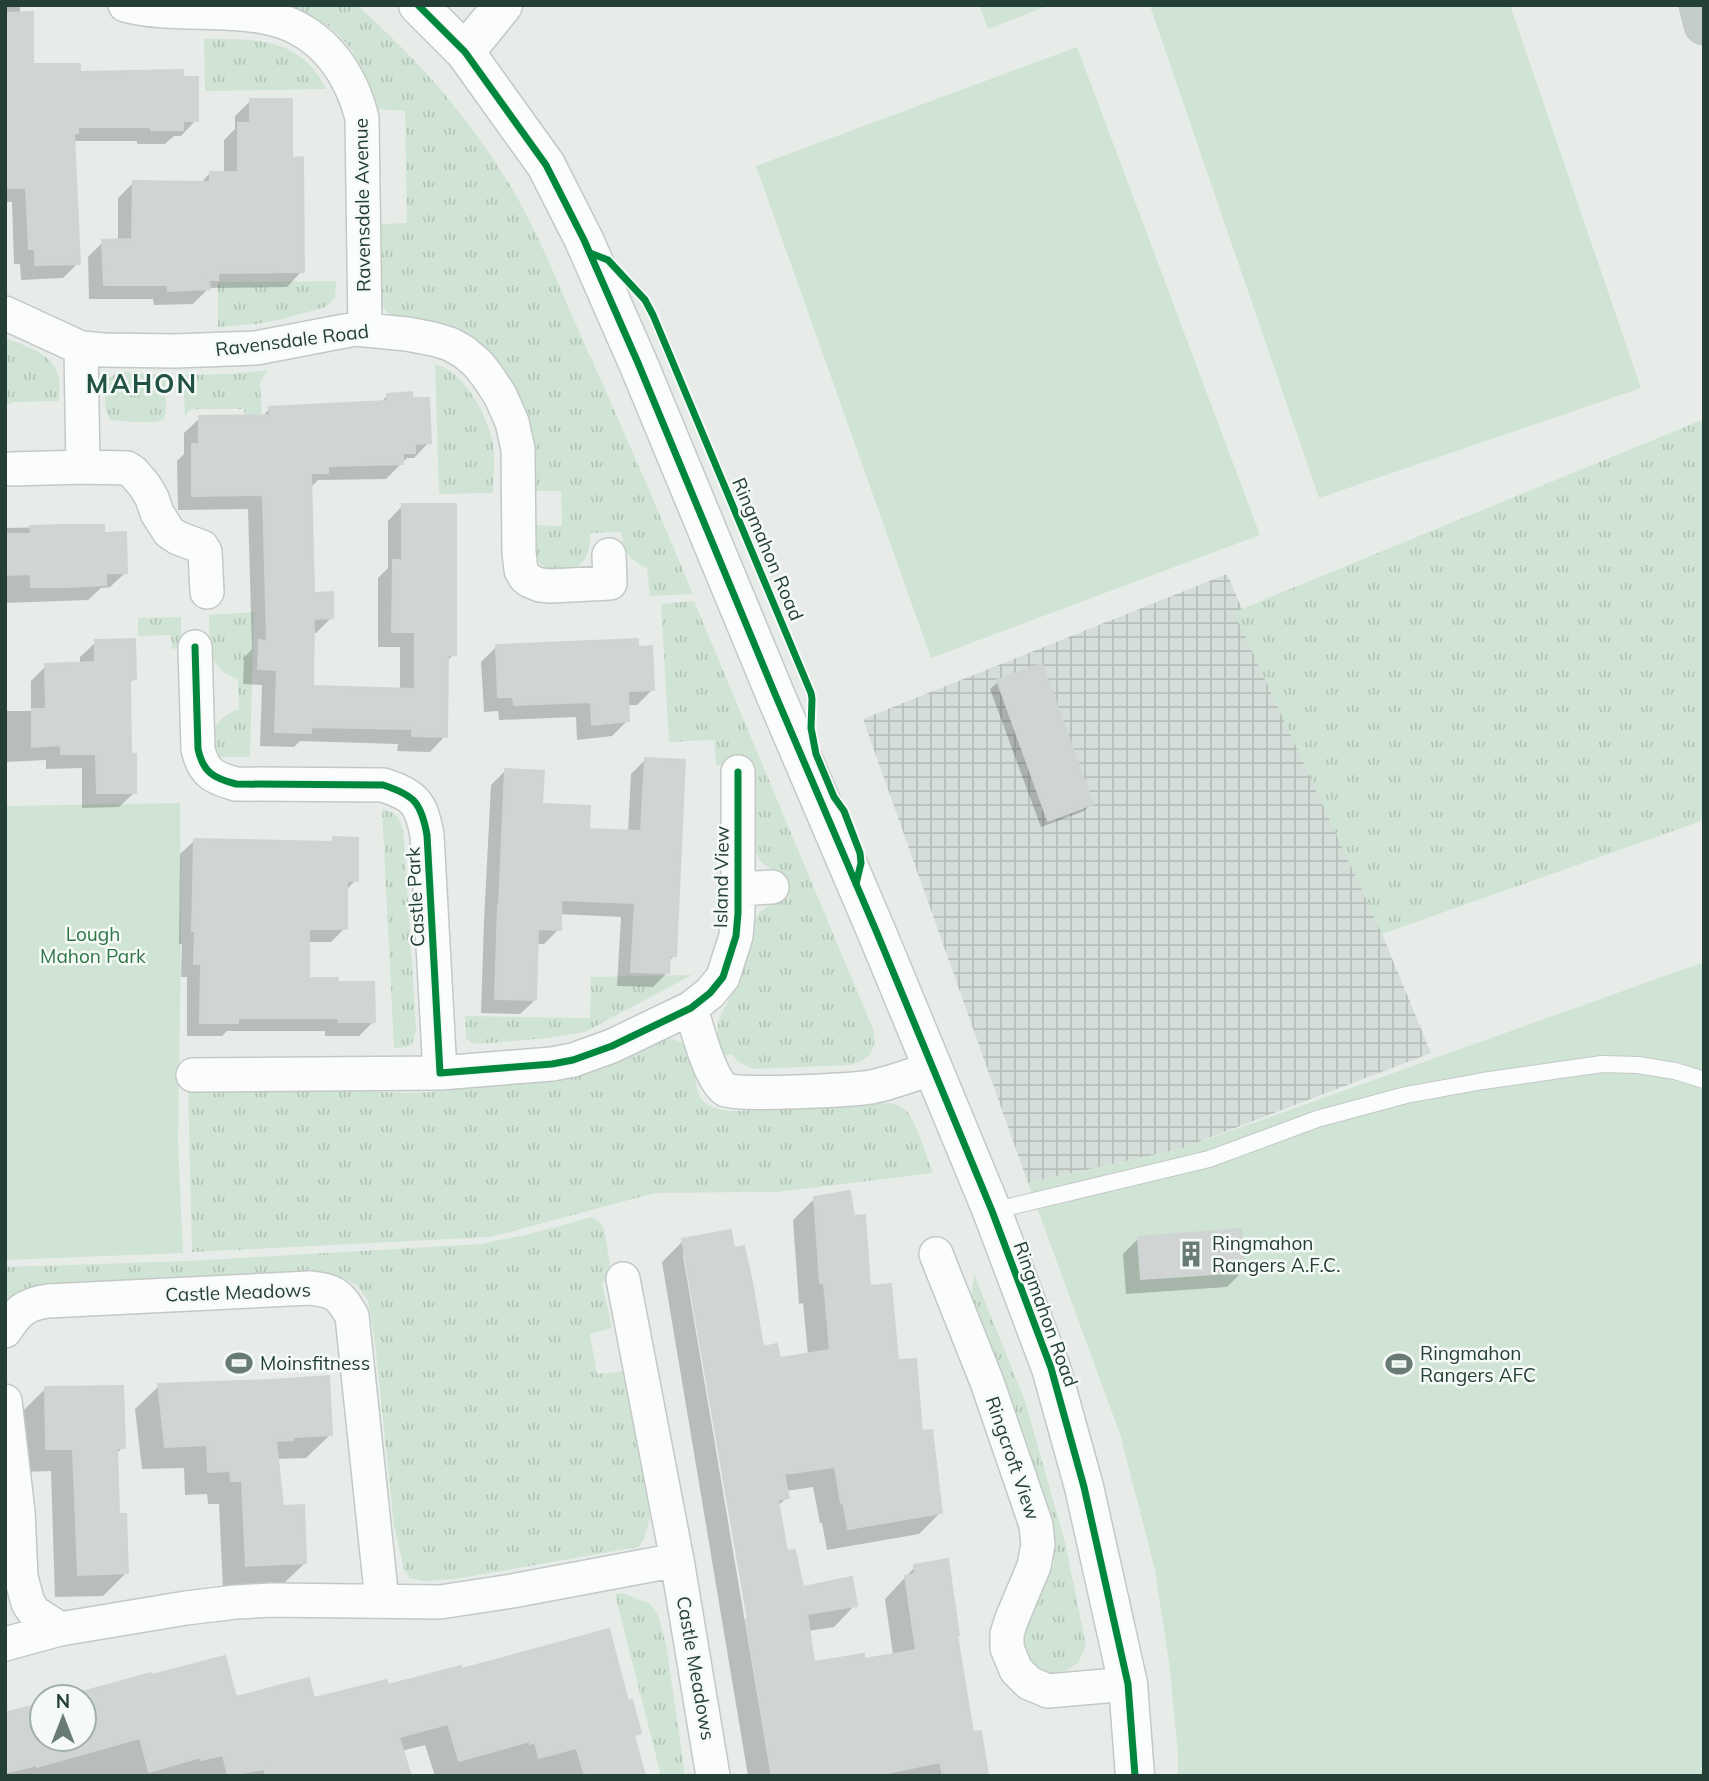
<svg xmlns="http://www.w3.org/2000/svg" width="1709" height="1781" viewBox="0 0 1709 1781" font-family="Mulish,sans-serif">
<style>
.industrial{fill:url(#industrial-grid)}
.grass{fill:url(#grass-tufts)}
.park{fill:#d0e4d5}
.shadow{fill:#0003}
.building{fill:#d0d4d2;stroke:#cfd5d2;stroke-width:2}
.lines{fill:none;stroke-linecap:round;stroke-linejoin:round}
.service-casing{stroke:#c4c9c6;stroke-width:18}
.minor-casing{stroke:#c4c9c6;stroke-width:36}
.tertiary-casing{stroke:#c4c9c6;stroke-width:41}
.trunk-casing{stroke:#c2cac7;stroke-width:41}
.service{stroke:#fbfcfc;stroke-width:16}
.minor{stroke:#fbfcfc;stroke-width:33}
.tertiary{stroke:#fbfcfc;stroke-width:38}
.trunk{stroke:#c5cdca;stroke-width:38}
.cycleway-casing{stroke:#f5faf7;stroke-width:11}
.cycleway{stroke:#00873e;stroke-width:7}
.labels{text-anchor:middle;stroke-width:5;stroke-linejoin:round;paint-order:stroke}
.street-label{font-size:19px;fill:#243f36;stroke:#f5faf7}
.park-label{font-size:19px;fill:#2f7546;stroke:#f5faf7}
.poi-label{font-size:19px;fill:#243f36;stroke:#f5faf7;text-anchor:start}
.district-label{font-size:26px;font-weight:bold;letter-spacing:2px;fill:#205143;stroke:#f5faf7}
</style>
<defs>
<pattern id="industrial-grid" width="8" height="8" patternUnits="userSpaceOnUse" patternTransform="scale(1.75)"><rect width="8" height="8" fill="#d5ddd9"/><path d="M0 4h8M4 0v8" fill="none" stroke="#b7bfbb"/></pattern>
<pattern id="grass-tufts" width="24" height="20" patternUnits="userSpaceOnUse" patternTransform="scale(1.75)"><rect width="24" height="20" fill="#d0e4d5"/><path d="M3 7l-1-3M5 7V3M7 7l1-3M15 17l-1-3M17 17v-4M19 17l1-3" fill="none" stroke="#b2c5b7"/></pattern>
</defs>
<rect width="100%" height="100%" fill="#e7ece9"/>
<path class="industrial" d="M 1227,574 L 1382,934 L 1431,1053 L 1180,1149 L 1028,1183 L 863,719 Z"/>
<path class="grass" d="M 281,5 L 357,5 C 423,64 482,132 524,210 C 546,251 562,294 581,336 C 620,421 657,508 693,594 L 650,596 L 647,568 C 629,559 624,552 621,532 L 590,533 C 590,540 590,548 587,555 C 580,572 552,577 540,563 C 532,553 533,536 532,525 L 562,526 L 561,491 L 534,491 L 490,356 C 467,330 449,326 416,320 C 408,318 401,318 393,315 L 386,311 L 380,302 L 379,224 L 407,223 L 405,111 L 377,109 C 369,77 352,40 322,22 C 309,14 295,10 281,5 Z
M 204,39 C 254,39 301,37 326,89 L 205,91 Z
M 336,281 L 335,298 L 326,307 L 282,319 L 257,324 L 218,327 L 218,282 Z
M 5,338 C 25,346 55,354 59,378 C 60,385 59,394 59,401 L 14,402 L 5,405 Z
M 435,364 C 464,371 488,416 493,444 C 495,460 494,477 493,493 L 439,494 Z
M 268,370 L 260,382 L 262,414 L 245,415 L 244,409 L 192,409 L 188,412 L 185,417 L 183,375 L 232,374 Z
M 124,372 L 165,375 L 166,412 C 164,418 165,419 159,421 C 149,424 123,421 111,420 C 105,413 105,407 105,397 C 106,382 108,374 124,372 Z
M 1704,419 L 1704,820 L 1382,934 L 1234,612 Z
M 694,601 L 873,1029 C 878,1050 869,1061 849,1065 L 753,1069 L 738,1062 L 732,1054 L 724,1056 C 720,1046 716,1035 718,1024 C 719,1015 725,1008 729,1000 C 736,985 743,970 748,955 C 752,942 751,924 759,913 C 766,905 779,902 788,898 L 783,874 C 766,866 759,865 754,846 L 753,766 L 716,765 L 714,740 L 669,742 L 661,604 Z
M 254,612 L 250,757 L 220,757 C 207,732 214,719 239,709 L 238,679 C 205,668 210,644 209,615 Z
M 181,617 L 181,648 L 172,649 L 171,635 L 138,636 L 138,618 Z
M 382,810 C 399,810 402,824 404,838 L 416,1028 C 414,1045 411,1048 394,1048 Z
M 692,975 L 585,1032 L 548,1038 L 479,1044 L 471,1043 L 466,1038 L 465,1016 L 590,1018 L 591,977 Z
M 668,1038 C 675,1040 683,1041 688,1047 C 703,1064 685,1098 715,1108 C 721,1111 730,1110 737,1111 L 878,1102 C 887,1103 898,1103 905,1110 C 916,1118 927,1159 933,1173 L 777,1192 L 655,1193 L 490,1237 L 192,1252 L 188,1087 L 418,1093 L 487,1087 L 526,1080 L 652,1039 Z
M 592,1217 L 599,1221 L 604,1228 L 612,1278 L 602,1283 L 612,1328 L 590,1334 L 597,1374 L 627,1371 L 648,1485 L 650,1518 L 644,1539 L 638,1547 L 455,1579 L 423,1581 L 410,1578 L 404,1569 L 394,1526 L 375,1343 L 368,1300 L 356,1285 L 343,1278 L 320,1274 L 5,1304 L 5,1267 L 188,1261 L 480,1244 L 525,1235 Z
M 974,1274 L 1025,1401 L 1065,1542 L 1086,1646 L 1078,1663 L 1064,1672 L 1052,1674 L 1037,1669 L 1018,1647 L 1035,1600 L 1054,1564 L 1052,1544 L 1047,1510 L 1025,1436 L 971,1297 Z
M 623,1593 L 650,1604 L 658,1615 L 666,1644 L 685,1776 L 661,1776 L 615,1594 Z"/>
<path class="park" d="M 979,5 L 1049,5 L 988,29 Z
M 1152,5 L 1510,5 L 1641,388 L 1319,498 L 1150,6 Z
M 1077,47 L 1260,535 L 931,658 L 756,166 Z
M 180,803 L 181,947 L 178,1142 L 183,1253 L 5,1260 L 5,806 Z
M 1704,962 L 1704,1776 L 1178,1776 L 1178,1753 L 1169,1662 L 1155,1570 L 1120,1434 L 1028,1183 L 1180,1149 Z"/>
<path class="shadow" d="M 5,5 L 20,5 L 20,14 L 32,66 L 78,74 L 196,120 L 181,136 L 174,136 L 165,144 L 137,144 L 137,141 L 73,141 L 78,263 L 63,278 L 21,280 L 20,264 L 14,264 L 12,202 L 5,202 Z
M 250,101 L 302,271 L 287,287 L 209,288 L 193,304 L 154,305 L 153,299 L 89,299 L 88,257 L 103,242 L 118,242 L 118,198 L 133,183 L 200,184 L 210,173 L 224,173 L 224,140 L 235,129 L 235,116 Z
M 388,395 L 429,442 L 414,458 L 407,458 L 386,479 L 318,480 L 311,487 L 313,594 L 331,618 L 316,633 L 312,633 L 311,688 L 400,690 L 400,647 L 378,647 L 378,578 L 388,568 L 388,521 L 403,505 L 454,654 L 446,662 L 445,736 L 430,752 L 397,751 L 398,744 L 300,741 L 294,747 L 260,746 L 262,685 L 243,684 L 244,658 L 252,649 L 248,509 L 178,510 L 177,461 L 184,454 L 184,433 L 200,418 L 262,417 L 270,408 L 380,403 Z
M 102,526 L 102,534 L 126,572 L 110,587 L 101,588 L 88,600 L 5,603 L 5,528 Z
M 5,603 L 7,649 L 5,650 Z
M 96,642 L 134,678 L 129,684 L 130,755 L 135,792 L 119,807 L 82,808 L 82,768 L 46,769 L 46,760 L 5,762 L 5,711 L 31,711 L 31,681 L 46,666 L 80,664 L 80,657 Z
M 497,646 L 636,649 L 653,689 L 637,705 L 627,705 L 627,721 L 612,736 L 577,740 L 576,717 L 499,720 L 498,711 L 484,712 L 481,662 Z
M 998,682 L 1091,804 L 1084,811 L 1041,827 L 990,689 Z
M 645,760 L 674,956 L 668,962 L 668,972 L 653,987 L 617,986 L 621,917 L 559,914 L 559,929 L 544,944 L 536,944 L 535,1000 L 520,1014 L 481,1013 L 484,921 L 491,785 L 505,771 L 540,806 L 587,831 L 628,832 L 631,774 Z
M 333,839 L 356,880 L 345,891 L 345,928 L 331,942 L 308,942 L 308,979 L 336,984 L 373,1022 L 359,1036 L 325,1036 L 325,1031 L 227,1031 L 222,1036 L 187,1036 L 187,977 L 181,977 L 182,944 L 179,944 L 180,854 L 195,840 L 329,843 Z
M 815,1198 L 869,1288 L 897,1362 L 920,1433 L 940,1513 L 919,1534 L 827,1550 L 822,1523 L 820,1523 L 813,1487 L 786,1491 L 787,1497 L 777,1507 L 785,1553 L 802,1589 L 855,1605 L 834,1627 L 808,1631 L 813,1664 L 864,1661 L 893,1655 L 885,1599 L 915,1567 L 956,1636 L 972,1734 L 987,1776 L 774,1776 L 687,1255 L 683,1255 L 771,1776 L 748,1776 L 662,1262 L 683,1241 L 762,1349 L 778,1360 L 808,1355 L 803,1303 L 799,1304 L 793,1220 Z
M 1139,1238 L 1243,1271 L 1227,1287 L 1126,1294 L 1123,1254 Z
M 159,1386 L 330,1435 L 306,1458 L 276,1459 L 281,1508 L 305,1563 L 281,1586 L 223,1589 L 219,1504 L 208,1504 L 207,1494 L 185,1495 L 184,1468 L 142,1469 L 135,1409 Z
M 45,1389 L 123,1447 L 115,1455 L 117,1515 L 127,1572 L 103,1596 L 55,1597 L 51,1471 L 23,1472 L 22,1412 Z
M 461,1671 L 627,1703 L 639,1732 L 633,1738 L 643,1776 L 435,1776 L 425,1745 L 401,1751 L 409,1776 L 5,1776 L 5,1714 L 42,1704 L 42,1739 L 84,1739 L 84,1697 L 67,1697 L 93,1690 L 234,1699 L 313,1701 L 387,1687 Z"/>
<path class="building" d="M 33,12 L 33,64 L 80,64 L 80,72 L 183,70 L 183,77 L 198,77 L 198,121 L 183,121 L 183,130 L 151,130 L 151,127 L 78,127 L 78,133 L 74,133 L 80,264 L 35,265 L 35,249 L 29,249 L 26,188 L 5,188 L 5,13 Z
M 250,99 L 292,99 L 292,158 L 303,157 L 304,272 L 218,273 L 218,280 L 209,280 L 210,289 L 168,291 L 168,285 L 104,285 L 102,240 L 132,239 L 133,181 L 210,182 L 210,172 L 238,172 L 238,123 L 250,123 Z
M 412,392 L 412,398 L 429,398 L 431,443 L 415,444 L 415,453 L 403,453 L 403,464 L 328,466 L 328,473 L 311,473 L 314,593 L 333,592 L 333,618 L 314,619 L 313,686 L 415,689 L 415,632 L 392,632 L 393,560 L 402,560 L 402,504 L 456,504 L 456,655 L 448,655 L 447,737 L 412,736 L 412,729 L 311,727 L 311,733 L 275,732 L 277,670 L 258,669 L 259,640 L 267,641 L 263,495 L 192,496 L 192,444 L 199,444 L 199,416 L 270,415 L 269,407 L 387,401 L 387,394 Z
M 64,525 L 104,525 L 104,533 L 126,532 L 127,573 L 106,573 L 106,585 L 69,587 L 31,587 L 31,574 L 5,575 L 5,534 L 31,534 L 30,526 Z
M 135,639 L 136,679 L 130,680 L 131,753 L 136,754 L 136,793 L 97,793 L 96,754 L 61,754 L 61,745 L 32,747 L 32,709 L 46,709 L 45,664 L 95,662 L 95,640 Z
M 638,639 L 638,647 L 652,646 L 654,690 L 628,691 L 629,721 L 592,725 L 591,702 L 514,705 L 513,697 L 498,697 L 496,645 Z
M 1042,664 L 1093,804 L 1048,821 L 997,680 Z
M 645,758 L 685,760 L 676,956 L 670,956 L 669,973 L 631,972 L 635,903 L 561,900 L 561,930 L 538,929 L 536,1000 L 495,999 L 498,905 L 499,905 L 505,769 L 544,771 L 542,804 L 590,806 L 589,829 L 641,831 Z
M 333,837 L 358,838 L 358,881 L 347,881 L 347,929 L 309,929 L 309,978 L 338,978 L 338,982 L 374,982 L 375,1022 L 339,1022 L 338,1018 L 238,1018 L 238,1023 L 200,1023 L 201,964 L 194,964 L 195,931 L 192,931 L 194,839 L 333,842 Z
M 850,1191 L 854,1216 L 865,1215 L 870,1286 L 891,1284 L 898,1360 L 916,1359 L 922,1431 L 932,1430 L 942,1513 L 848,1529 L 843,1502 L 841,1503 L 835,1467 L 784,1474 L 789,1498 L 778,1500 L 787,1551 L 795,1550 L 803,1587 L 852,1577 L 857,1606 L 807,1614 L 814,1662 L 864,1654 L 865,1659 L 916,1650 L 905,1576 L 915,1574 L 914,1565 L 948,1559 L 959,1635 L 957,1635 L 973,1732 L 981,1731 L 988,1776 L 943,1776 L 940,1762 L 873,1776 L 772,1776 L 746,1620 L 748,1620 L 682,1239 L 731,1230 L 734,1248 L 744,1246 L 752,1282 L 763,1347 L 777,1344 L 780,1358 L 830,1350 L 824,1283 L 820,1283 L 814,1197 Z
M 1241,1229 L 1244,1272 L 1141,1279 L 1138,1237 Z
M 329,1376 L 332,1435 L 293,1437 L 293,1440 L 276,1441 L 283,1506 L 304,1505 L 306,1563 L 246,1566 L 242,1481 L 231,1481 L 230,1471 L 208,1472 L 207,1445 L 165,1447 L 158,1384 L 272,1380 Z
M 123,1386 L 125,1448 L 117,1448 L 119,1514 L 126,1514 L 128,1573 L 78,1575 L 73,1449 L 46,1449 L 45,1387 Z
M 609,1629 L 628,1701 L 632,1700 L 641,1733 L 634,1735 L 645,1776 L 585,1776 L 577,1750 L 576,1748 L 539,1758 L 535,1742 L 530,1744 L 530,1741 L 459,1761 L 448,1724 L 399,1737 L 411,1776 L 266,1776 L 264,1769 L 228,1776 L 223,1755 L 201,1760 L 201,1757 L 149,1772 L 140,1738 L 37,1767 L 37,1765 L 5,1773 L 5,1713 L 42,1703 L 42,1739 L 84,1739 L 84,1697 L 64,1697 L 151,1673 L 152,1675 L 225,1656 L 236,1697 L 309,1678 L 314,1698 L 387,1680 L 388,1685 L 461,1666 L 462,1669 Z"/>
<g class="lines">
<g class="service-casing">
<path id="service" d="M 992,1211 L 1209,1159 L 1317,1119 L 1406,1095 L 1483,1081 L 1602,1064 L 1638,1065 L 1675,1071 L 1704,1080"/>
</g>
<g class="minor-casing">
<path id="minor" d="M 125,5 C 171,17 218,8 264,17 C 317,26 349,67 362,118 L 365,329
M 5,313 L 81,348 L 104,350 L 175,351 L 256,348 L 355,329 L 407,334 L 433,339 L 450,344 L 464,352 L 477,363 L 486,374 L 500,395 L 512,422 L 518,449 L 519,552 L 521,570 L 525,577 L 530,581 L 540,585 L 551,586 L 610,583 L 609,555
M 81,348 L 83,467 L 127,468 L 133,472 L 145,486 L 152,498 L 157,513 L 169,532 L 178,538 L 202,547 L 205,552 L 207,592
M 11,469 L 83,467
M 195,647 L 198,749 C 203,772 213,778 236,784 L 383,785 C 414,795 421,802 427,835 L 440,1073 L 552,1064 L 573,1060 L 612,1046 L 691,1008 L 710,993 L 723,977 L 736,936 L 738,913 L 738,772
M 738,889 L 772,887
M 691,1008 C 696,1025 711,1083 726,1090 C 739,1096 852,1090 871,1087 C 891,1083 912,1075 932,1068
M 193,1075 L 440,1073
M 936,1254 L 987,1382 L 1036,1525 L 1038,1544 L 1034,1566 L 1011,1621 L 1007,1634 L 1007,1648 L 1016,1670 L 1029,1683 L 1048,1691 L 1128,1684
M 623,1279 L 677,1560 L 713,1776
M 5,1331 C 17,1312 25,1304 48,1301 L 310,1288 C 336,1291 339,1294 352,1316 L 382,1601
M 5,1401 L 18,1512 L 21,1577 L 28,1603 L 34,1612 L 60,1629 L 186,1608 L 236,1602 L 271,1600 L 440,1602 L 512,1591 L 677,1560
M 5,1644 L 60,1629"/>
</g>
<g class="tertiary-casing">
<path id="tertiary" d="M 418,5 L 465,52 L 546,165 L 584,240 L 638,363 L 775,694 L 877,933 L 992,1211 L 1051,1368 L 1084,1487 L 1128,1684 L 1135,1776
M 465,52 L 503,5"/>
</g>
<g class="trunk-casing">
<path id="trunk" d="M 1699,5 L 1704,25"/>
</g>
<use href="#service" class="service"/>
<use href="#minor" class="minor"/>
<use href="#tertiary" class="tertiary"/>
<use href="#trunk" class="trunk"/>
<g class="cycleway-casing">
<path id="cycleway" d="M 418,5 L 465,52 L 546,165 L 584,240 L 638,363 L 775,694 L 877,933 L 992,1211 L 1051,1368 L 1084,1487 L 1128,1684 L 1135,1776
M 590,253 L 608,260 L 645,300 L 653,315 L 811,693 L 812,699 L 811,728 L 816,754 L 834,797 L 844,811 L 860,853 L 861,863 L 856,884
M 195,647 L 198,749 C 203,772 213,778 236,784 L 383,785 C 414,795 421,802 427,835 L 440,1073 L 552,1064 L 573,1060 L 612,1046 L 691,1008 L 710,993 L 723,977 L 736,936 L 738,913 L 738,772"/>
</g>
<use href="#cycleway" class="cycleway"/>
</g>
<defs>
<g id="building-bare" transform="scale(2.1)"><path d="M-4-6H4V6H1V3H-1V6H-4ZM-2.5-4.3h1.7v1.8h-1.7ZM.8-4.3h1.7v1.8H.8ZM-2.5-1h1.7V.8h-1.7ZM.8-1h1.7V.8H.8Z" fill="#687c75" stroke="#f5faf7" stroke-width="2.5" paint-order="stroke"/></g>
<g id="stadium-bare" transform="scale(2.1)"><path d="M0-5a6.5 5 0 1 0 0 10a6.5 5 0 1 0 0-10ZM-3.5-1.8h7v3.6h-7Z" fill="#687c75" stroke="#f5faf7" stroke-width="2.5" paint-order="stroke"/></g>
</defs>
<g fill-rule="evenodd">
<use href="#building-bare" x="1191" y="1254"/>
<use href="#stadium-bare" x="239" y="1363"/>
<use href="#stadium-bare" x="1399" y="1364"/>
</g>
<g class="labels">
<g class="street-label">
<text transform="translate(362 205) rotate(-91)" y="7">Ravensdale Avenue</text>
<text transform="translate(292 340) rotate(-7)" y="7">Ravensdale Road</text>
<text transform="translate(768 549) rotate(67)" y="7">Ringmahon Road</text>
<text transform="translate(721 877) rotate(-89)" y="7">Island View</text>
<text transform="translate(415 897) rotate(-93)" y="7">Castle Park</text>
<text transform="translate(238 1292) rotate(-2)" y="7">Castle Meadows</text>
<text transform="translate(1046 1314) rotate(70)" y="7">Ringmahon Road</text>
<text transform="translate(1013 1458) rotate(71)" y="7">Ringcroft View</text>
<text transform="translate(696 1668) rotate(80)" y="7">Castle Meadows</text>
</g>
<g class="park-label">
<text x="93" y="941">Lough<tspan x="93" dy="22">Mahon Park</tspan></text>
</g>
<g class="poi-label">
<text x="1212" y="1250">Ringmahon<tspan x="1212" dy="22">Rangers A.F.C.</tspan></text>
<text x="1420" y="1360">Ringmahon<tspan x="1420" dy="22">Rangers AFC</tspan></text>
<text x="260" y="1370">Moinsfitness</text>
</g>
<g class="district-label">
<text x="142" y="393">MAHON</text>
</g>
</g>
<rect width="1709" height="1781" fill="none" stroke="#243f36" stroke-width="14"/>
<g transform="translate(63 1718)"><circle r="33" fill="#f5faf7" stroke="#a1afaa" stroke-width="2"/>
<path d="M0-5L12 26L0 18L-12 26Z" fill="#687c75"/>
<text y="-10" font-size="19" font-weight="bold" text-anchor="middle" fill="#243f36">N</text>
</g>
</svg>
